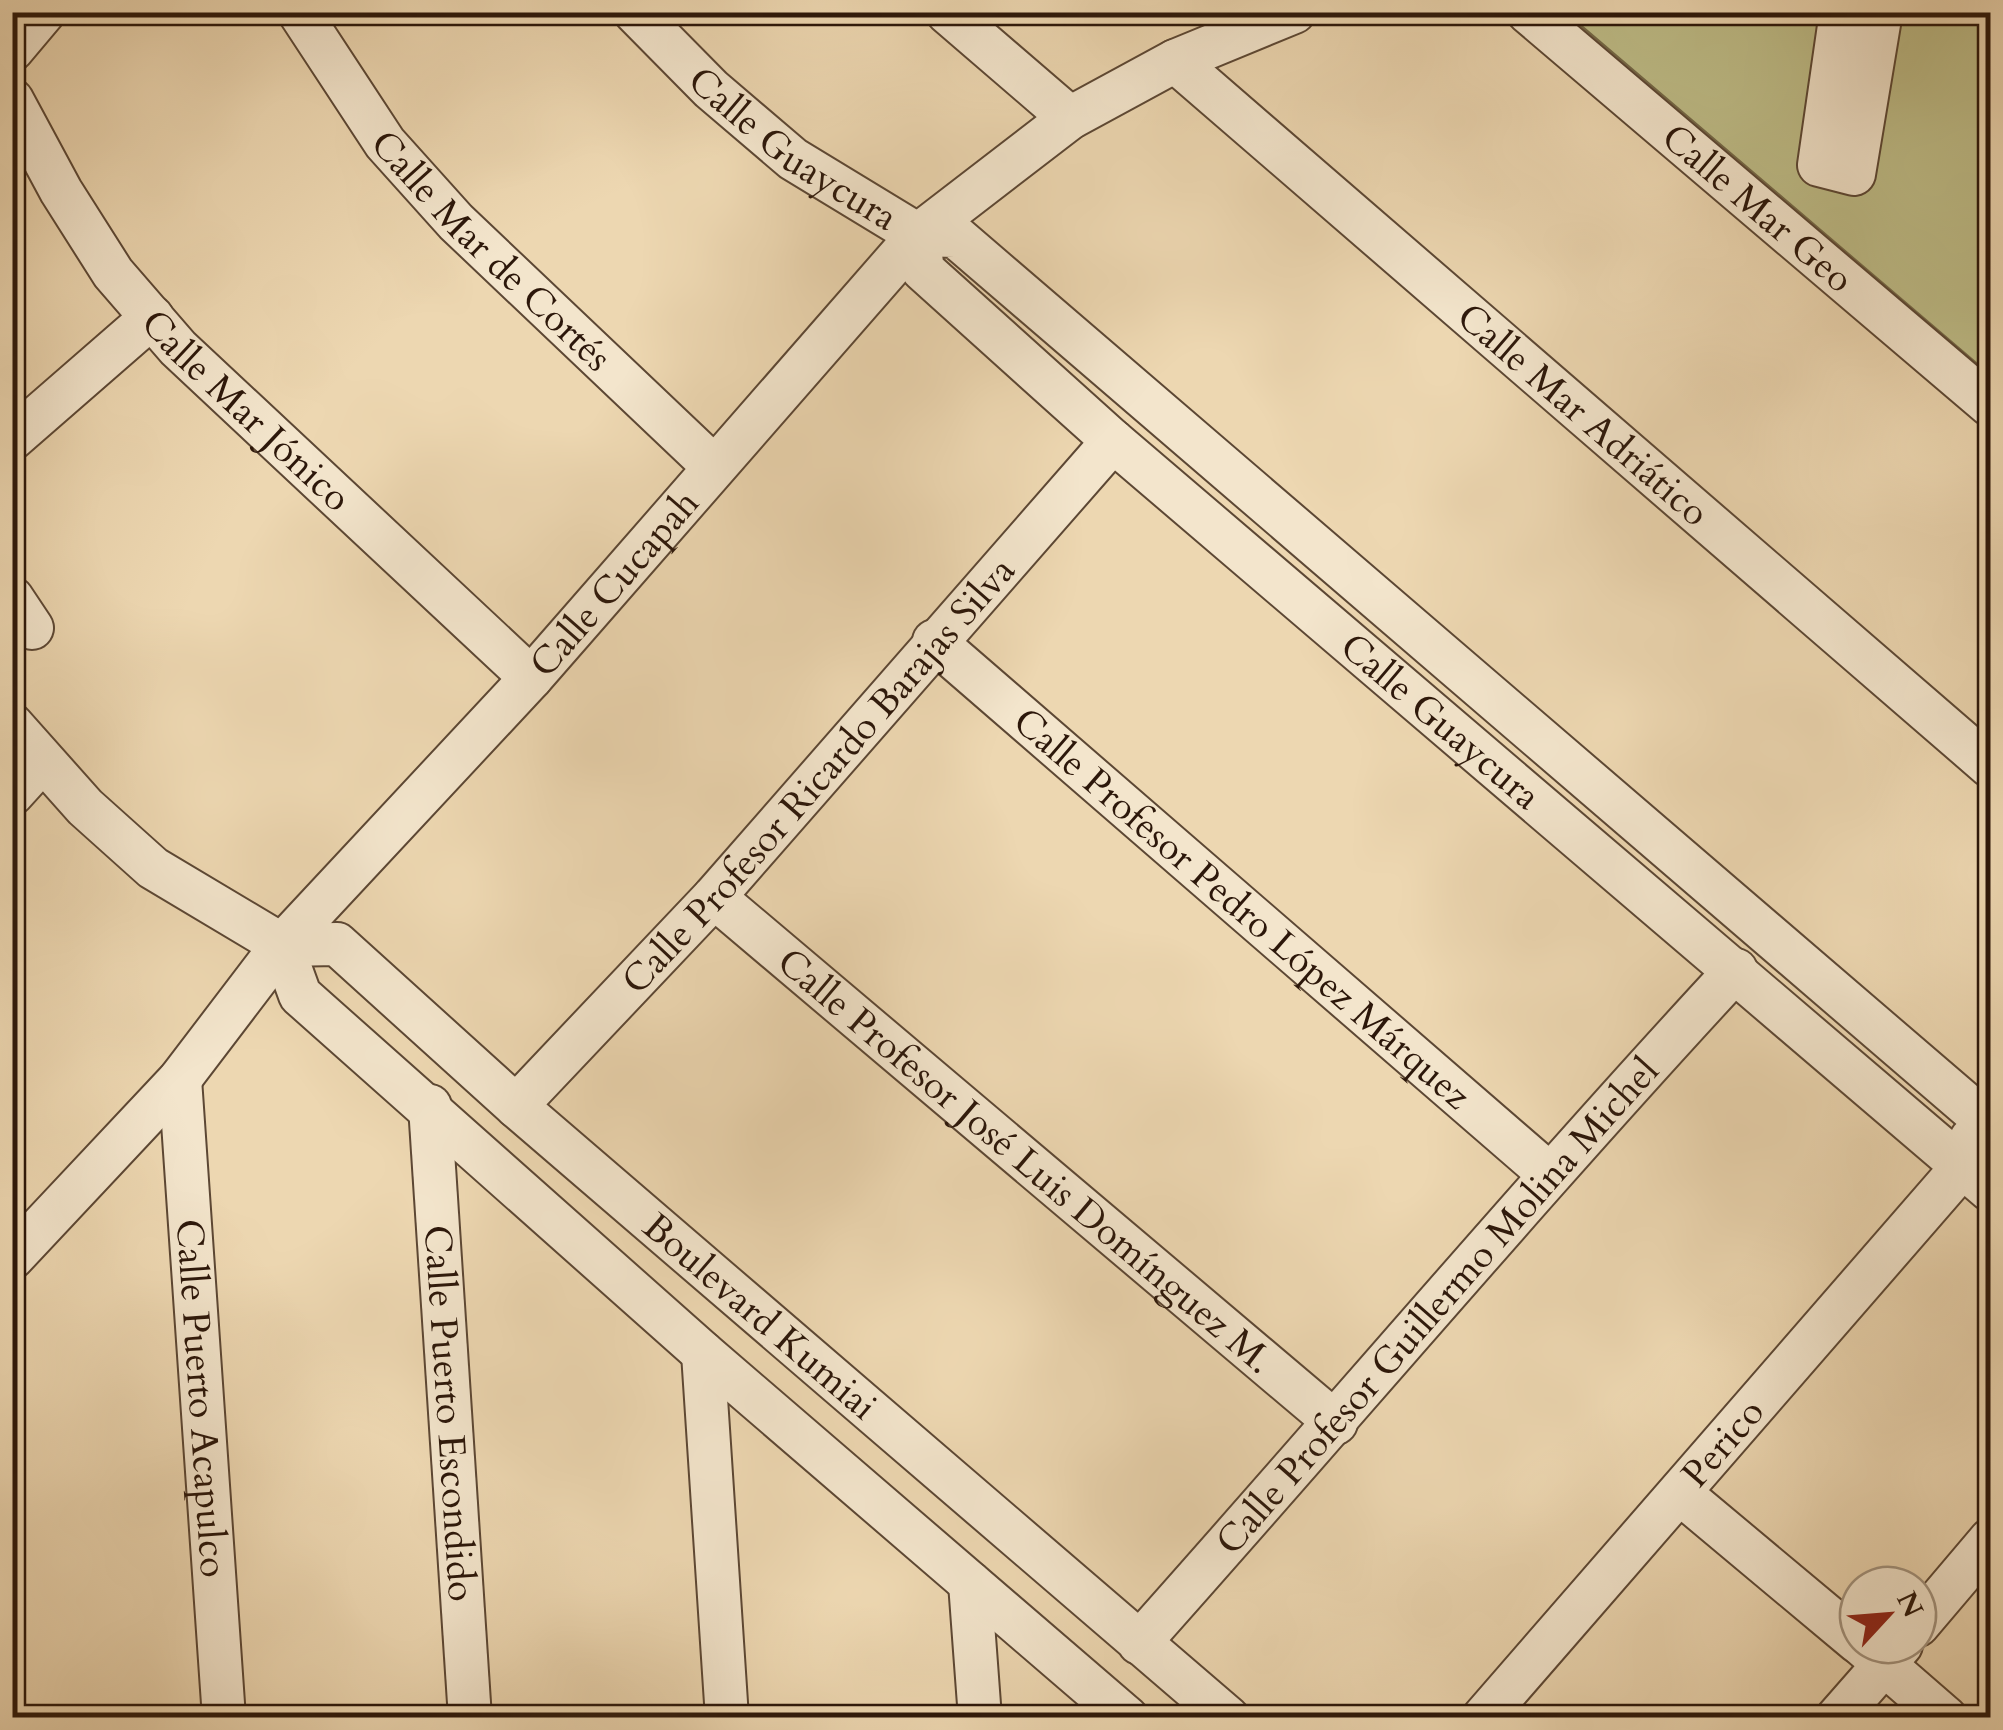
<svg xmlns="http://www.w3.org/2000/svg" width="2003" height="1730" viewBox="0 0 2003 1730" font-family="Cardo,serif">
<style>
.green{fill:#bebd88;stroke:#756a49;stroke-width:2.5}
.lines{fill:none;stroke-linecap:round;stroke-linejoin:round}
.minor-casing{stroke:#5c4734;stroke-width:46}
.minor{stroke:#f3e5cc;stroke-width:42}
.labels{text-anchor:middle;stroke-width:8;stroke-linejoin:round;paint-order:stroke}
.street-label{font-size:38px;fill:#2c170a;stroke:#f3e5cc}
</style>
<rect width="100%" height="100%" fill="#edd7b1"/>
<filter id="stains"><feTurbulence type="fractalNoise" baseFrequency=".002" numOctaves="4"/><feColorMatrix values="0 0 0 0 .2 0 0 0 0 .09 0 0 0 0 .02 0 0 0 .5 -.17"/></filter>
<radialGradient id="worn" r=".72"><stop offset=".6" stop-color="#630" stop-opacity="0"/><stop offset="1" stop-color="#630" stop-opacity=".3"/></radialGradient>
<path class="green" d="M 1566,13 L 1990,13 L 1990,375 Z"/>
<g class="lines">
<g class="minor-casing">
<g id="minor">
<path id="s1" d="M 299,12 L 385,143 L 456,222 L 712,465"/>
<path id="s2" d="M 635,12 L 711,89 L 793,159 L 918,235 L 955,236 L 1990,1125"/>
<path d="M 947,12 L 1070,118"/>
<path id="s3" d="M 1528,12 L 1990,405"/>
<path d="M 1841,12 L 1819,165 L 1854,174 L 1881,12"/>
<path d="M 12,50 L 44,12"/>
<path id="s4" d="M 1175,61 L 1990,766"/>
<path id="s5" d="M 12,100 L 61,191 L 113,273 L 178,348 L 531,678"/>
<path id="s6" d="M 918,235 L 923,270 L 1113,441 L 1990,1190"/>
<path d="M 12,439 L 152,317"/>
<path d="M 12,598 L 32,628"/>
<path id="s7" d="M 934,641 L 1548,1173"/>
<path id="s8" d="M 12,725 L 85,807 L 153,868 L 282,945 L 337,944 L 516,1106 L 1228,1718"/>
<path d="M 12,794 L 42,761"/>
<path id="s9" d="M 714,897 L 1336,1423"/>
<path d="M 282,945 L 300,995 L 703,1353 L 1127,1718"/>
<path id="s10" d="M 180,1079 L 224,1718"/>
<path id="s11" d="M 430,1106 L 470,1718"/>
<path id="s12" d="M 516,1106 L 714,897 L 1113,441"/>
<path id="s13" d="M 12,1258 L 180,1079 L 282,945 L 531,678 L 918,235 L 1070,118 L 1175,61 L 1294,12"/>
<path d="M 703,1353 L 727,1718"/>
<path d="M 1681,1494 L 1858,1642"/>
<path d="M 970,1583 L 980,1718"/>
<path d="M 1918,1625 L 1990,1540"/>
<path id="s14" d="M 1139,1643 C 1339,1419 1532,1190 1736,970"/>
<path d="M 1862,1645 L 1946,1718"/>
<path id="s15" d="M 1483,1718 L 1963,1166 L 1971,1139"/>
<path d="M 1837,1718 L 1901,1645"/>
</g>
</g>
<use href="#minor" class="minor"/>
</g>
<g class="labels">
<g class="street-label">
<text dy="13" stroke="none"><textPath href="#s2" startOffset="210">Calle Guaycura</textPath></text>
<text dy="13" stroke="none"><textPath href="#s3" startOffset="302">Calle Mar Geo</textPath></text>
<text dy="13" stroke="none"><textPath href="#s1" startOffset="308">Calle Mar de Cortés</textPath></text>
<text dy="13" stroke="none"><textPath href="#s5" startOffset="392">Calle Mar Jónico</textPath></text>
<text dy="13" stroke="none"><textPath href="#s4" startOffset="540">Calle Mar Adriático</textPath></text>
<text dy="13" stroke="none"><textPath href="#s13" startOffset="905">Calle Cucapah</textPath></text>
<text dy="13" stroke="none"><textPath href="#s6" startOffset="722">Calle Guaycura</textPath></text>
<text dy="13" stroke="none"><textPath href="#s12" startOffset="448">Calle Profesor Ricardo Barajas Silva</textPath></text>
<text dy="13" stroke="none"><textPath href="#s7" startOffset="408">Calle Profesor Pedro López Márquez</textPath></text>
<text dy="13" stroke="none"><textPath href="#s9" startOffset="408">Calle Profesor José Luis Domínguez M.</textPath></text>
<text dy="13" stroke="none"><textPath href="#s14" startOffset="450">Calle Profesor Guillermo Molina Michel</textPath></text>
<text dy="13" stroke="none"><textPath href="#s8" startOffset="970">Boulevard Kumiai</textPath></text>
<text dy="13" stroke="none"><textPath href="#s10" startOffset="320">Calle Puerto Acapulco</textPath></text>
<text dy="13" stroke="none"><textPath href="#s11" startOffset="308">Calle Puerto Escondido</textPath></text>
<text dy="13" stroke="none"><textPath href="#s15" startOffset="365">Perico</textPath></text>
</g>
</g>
<rect width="2003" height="1730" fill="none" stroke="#edd7b1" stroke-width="50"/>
<rect x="15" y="15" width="1973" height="1700" fill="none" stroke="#2c170a" stroke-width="5"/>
<rect x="25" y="25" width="1953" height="1680" fill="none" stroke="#2c170a" stroke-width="2.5"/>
<g transform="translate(1888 1615) rotate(64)"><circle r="48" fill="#f3e5cc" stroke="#a3937e" stroke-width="2.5"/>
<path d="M0-8L18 38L0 25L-18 38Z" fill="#8f2418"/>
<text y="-15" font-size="28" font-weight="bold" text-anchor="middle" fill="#2c170a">N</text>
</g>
<rect width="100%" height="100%" filter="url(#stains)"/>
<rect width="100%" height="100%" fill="url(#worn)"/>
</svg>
